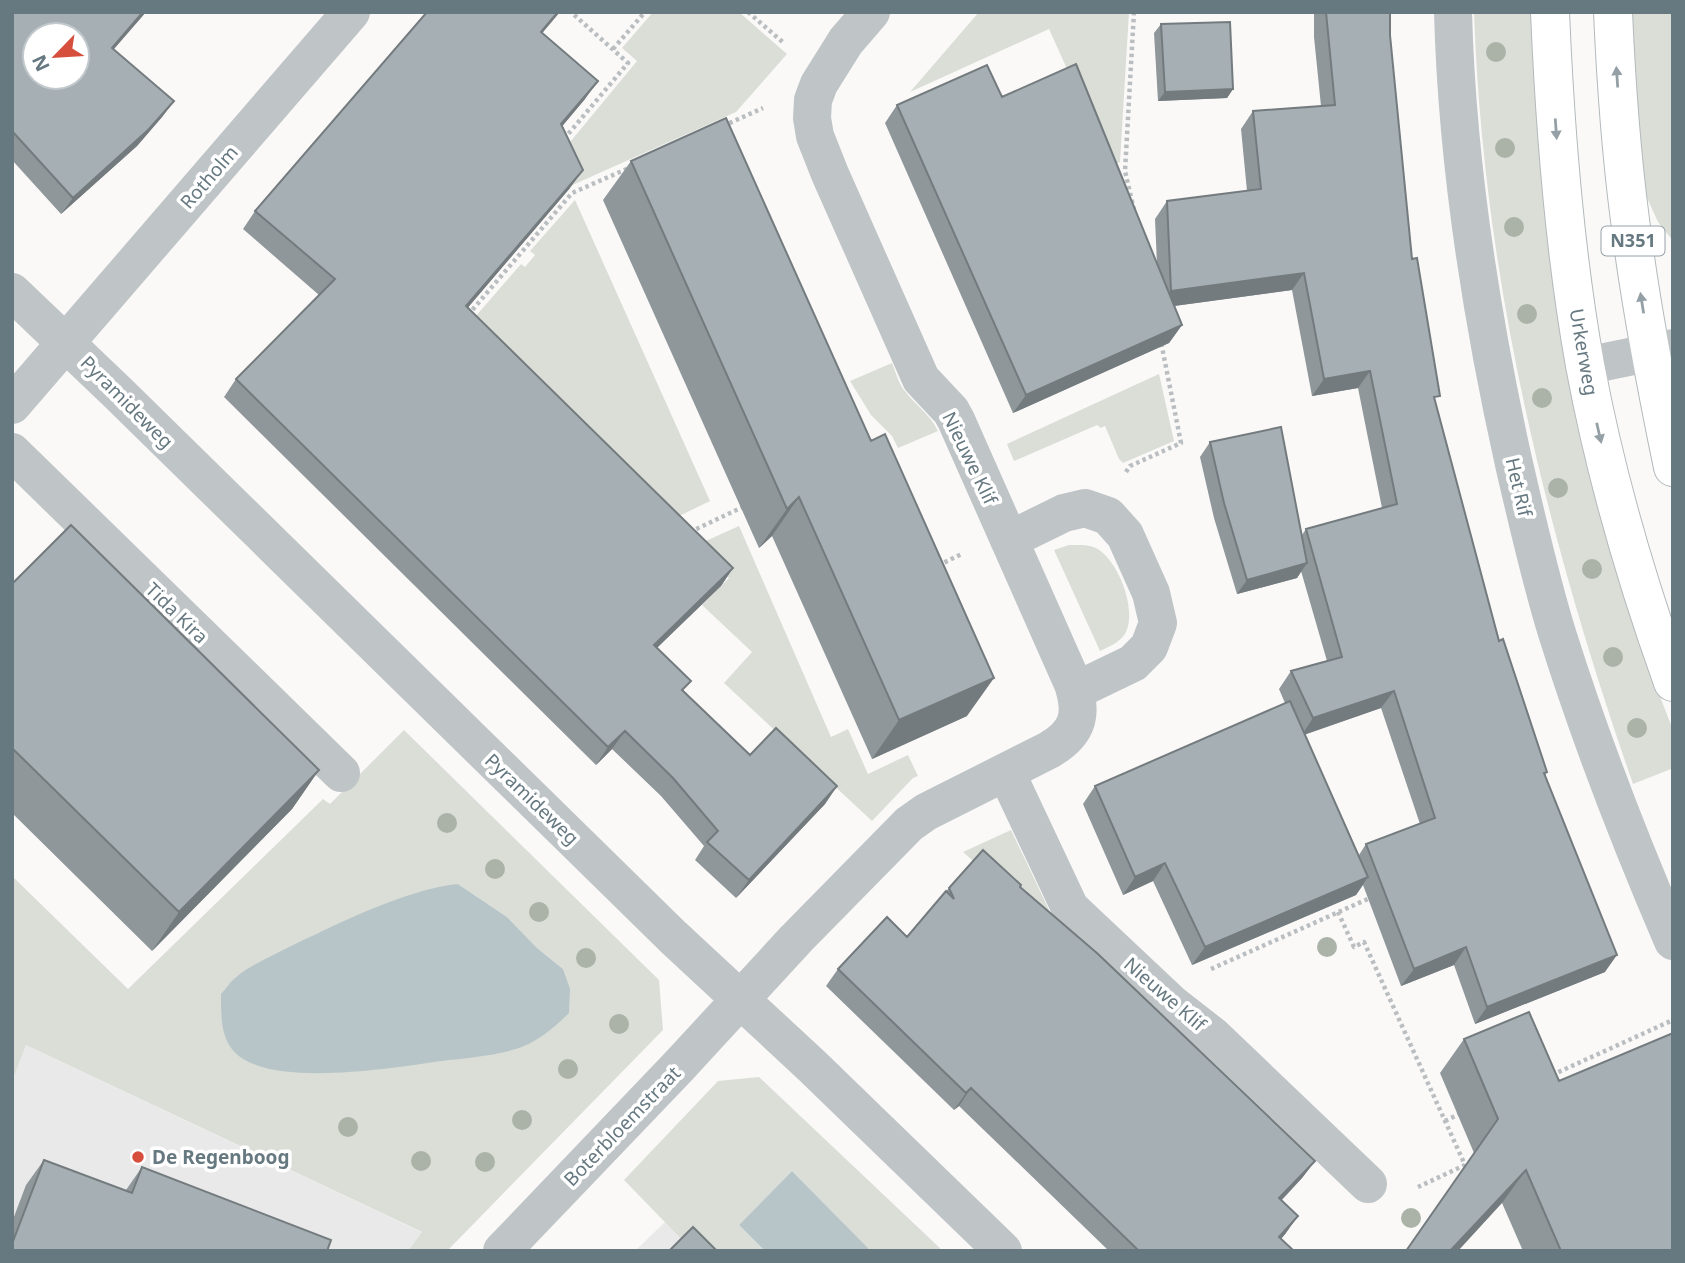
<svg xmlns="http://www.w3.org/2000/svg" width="1685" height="1263" viewBox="0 0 1685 1263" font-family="'Noto Sans',sans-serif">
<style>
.built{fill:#e8e9e8}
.green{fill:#daded7;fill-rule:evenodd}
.water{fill:#b8c5c8}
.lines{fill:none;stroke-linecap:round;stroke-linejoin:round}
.major-casing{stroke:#b3b9bc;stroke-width:40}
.path{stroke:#babec0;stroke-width:4.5;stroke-dasharray:3.5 3.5;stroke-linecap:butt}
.minor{stroke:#bfc4c7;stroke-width:38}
.major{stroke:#fff;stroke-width:38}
.tree{fill:#abb3a8}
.wall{fill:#8f979b;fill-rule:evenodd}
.shaded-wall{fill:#747b7e}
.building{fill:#a6b0b4;stroke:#747b7e;stroke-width:2;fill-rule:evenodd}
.oneway{fill:#94a0a6}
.poi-dot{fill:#d64e3c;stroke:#fff;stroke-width:2.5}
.labels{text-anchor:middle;stroke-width:7;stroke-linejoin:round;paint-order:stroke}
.shield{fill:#fff;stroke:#94a0a6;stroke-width:2}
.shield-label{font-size:18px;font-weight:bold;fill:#667880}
.street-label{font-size:19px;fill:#667880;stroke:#fff}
.poi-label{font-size:19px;font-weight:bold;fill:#667880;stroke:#fff;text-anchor:start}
</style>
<rect width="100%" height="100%" fill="#faf9f8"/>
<path class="built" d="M 26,1045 L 423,1233 L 408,1251 L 12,1251 L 12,1082 Z
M 665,1222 L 693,1251 L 635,1251 Z"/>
<path class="green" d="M 653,12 L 739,12 L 787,54 L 736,112 L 568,187 L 518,205 L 637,61 L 622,48 Z
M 979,12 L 1129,12 L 1120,162 L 1111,166 L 1049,29 L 910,92 Z
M 1474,12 L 1534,12 L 1659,694 L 1673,730 L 1673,771 L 1671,769 L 1633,784 C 1546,535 1483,277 1474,12 Z
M 1630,12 L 1673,12 L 1673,241 L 1658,222 L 1643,189 Z
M 575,200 L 710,501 L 677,517 L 468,325 L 521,264 L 525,267 L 535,255 L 530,251 Z
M 892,363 C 896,373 898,382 904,390 C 915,405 929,413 938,431 L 898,448 L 892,436 L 871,415 L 850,381 Z
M 1159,374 L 1174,441 L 1123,463 L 1119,459 L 1105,426 L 1101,428 L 1097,425 L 1014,461 L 1007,444 Z
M 739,526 L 831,737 L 848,729 L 868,774 L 908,755 L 918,776 L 913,778 L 872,821 L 724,683 L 752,652 L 702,605 L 729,578 L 697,545 Z
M 1069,545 C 1077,545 1088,544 1096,548 C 1118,560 1137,608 1126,632 C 1121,642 1110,646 1100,651 L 1054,550 Z
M 404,730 L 659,980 L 663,1030 L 449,1249 L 408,1251 L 422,1232 L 26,1045 L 12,1082 L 12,876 L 128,989 L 323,799 L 330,804 ZM 458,884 L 507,917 L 537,948 L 563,969 L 236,977 L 270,957 L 318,933 Z
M 1011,830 L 1051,914 L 1023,905 L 963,852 Z
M 759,1077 L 943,1251 L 871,1251 L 792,1171 L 739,1225 L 765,1251 L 693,1251 L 624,1180 L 718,1081 Z"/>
<path class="water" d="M 458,884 L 507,917 L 537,948 L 563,969 L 570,989 L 569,1013 C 554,1028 536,1043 516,1049 C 492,1056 466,1058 441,1061 C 393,1068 288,1085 245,1060 C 220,1046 221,1019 221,994 C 226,989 230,982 235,978 C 250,965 270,957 287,948 C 335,925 406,889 458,884 Z
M 792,1171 L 871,1251 L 765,1251 L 739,1225 Z"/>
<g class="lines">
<g class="major-casing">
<path id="major" d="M 1550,12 C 1555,130 1564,249 1585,365 C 1605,473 1636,579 1673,682
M 1613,12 C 1616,81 1621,151 1630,220 C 1640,303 1656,385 1673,467"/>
</g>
<path class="path" d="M 748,12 L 785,44
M 613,49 L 645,12
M 723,126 L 763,108
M 564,139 L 628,63 L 571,12
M 1134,210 L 1125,171 L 1134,12
M 468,315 L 572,193 L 629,168
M 1126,472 L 1130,466 L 1181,443 L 1161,342
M 690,532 L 745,506
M 940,561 L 941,564 L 962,554
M 1338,912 L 1354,947 L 1364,942 L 1465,1165 L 1418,1187
M 1211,969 L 1370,898
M 1552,1075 L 1673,1020
M 1445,1121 L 1463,1112"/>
<path class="minor" d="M 1453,12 C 1457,164 1481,316 1514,464 C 1527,520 1540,578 1557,633 C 1590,738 1630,841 1673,941
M 12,292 L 118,393 L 673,937 L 812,1066 L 1003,1251
M 1585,366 L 1673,348
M 12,405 L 351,12
M 12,452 L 341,773
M 1009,540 L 1064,513 L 1085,508 L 1108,516 L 1125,535 L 1151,593 L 1158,623 L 1149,647 L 1133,663 L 1075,691
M 1006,772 L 1070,908 L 1172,1004 L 1213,1036 L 1368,1184
M 502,1251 L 678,1067 L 796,939 L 909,824 L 926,812 L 1049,750 C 1078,733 1083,715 1073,684 L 956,420 L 951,411 L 921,379 L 830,174 L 815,136 L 812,118 L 813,100 L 819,84 L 846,41 L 871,12"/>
<use href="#major" class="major"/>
</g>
<g class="tree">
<circle cx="1496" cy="52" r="10"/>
<circle cx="1505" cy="148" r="10"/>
<circle cx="1514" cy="227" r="10"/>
<circle cx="1527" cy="314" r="10"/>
<circle cx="1542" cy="398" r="10"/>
<circle cx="1558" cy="488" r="10"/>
<circle cx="1592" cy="569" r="10"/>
<circle cx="1613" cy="657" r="10"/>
<circle cx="1637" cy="728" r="10"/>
<circle cx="447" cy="823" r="10"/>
<circle cx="495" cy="869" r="10"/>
<circle cx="539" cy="912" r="10"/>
<circle cx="1327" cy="947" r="10"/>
<circle cx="586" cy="958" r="10"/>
<circle cx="619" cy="1024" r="10"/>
<circle cx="568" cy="1069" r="10"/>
<circle cx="522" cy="1120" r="10"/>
<circle cx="348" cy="1127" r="10"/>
<circle cx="421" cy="1161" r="10"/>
<circle cx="485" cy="1162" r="10"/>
<circle cx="1411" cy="1218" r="10"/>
</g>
<path class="wall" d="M 12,12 L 146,12 L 113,50 L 174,101 L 162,117 L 137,146 L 61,214 L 12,160 Z
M 1314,12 L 1390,12 L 1390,35 L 1412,259 L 1435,402 L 1499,641 L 1547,772 L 1545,776 L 1605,972 L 1475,1024 L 1454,965 L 1401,986 L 1363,885 L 1356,895 L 1192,965 L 1153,881 L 1123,895 L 1083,804 L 1095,786 L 1285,703 L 1279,689 L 1291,671 L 1327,661 L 1301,571 L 1297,578 L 1237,594 L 1214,518 L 1200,457 L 1210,442 L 1302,535 L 1306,529 L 1382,508 L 1358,388 L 1312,396 L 1292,290 L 1174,306 L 1182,325 L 1169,343 L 1013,413 L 885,123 L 897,105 L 1002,97 L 1157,264 L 1155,219 L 1167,201 L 1247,191 L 1241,129 L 1253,111 L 1321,106 L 1314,37 ZM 1381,708 L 1420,824 L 1366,844 L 1359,855 L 1305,734 Z
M 1161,24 L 1233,89 L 1227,98 L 1158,101 L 1154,33 Z
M 542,33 L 585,99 L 562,126 L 570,188 L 468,307 L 733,568 L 721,586 L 657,648 L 684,691 L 750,755 L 837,786 L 825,804 L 736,898 L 695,860 L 704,846 L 661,796 L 612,749 L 596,765 L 224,397 L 236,379 L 319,295 L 243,229 L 255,211 Z
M 631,161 L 967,716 L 872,759 L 772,536 L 759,548 L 603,200 Z
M 12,584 L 319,770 L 292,809 L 152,951 L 12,813 Z
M 1020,887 L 1315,1161 L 1302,1178 L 1282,1200 L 1286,1233 L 1281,1239 L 1294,1251 L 1109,1251 L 959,1106 L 954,1110 L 826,986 L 838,969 L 907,937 L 949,888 Z
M 1464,1039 L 1559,1081 L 1673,1251 L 1523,1251 L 1502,1203 L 1474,1153 L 1440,1073 Z
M 44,1160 L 126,1190 L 142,1167 L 327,1251 L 12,1251 L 12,1222 L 26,1185 Z"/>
<path class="shaded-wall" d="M 143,12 L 146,12 L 100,65 L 112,48 Z
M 558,12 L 560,12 L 528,50 L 541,32 Z
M 598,81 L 585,99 L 549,142 L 561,124 Z
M 1233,89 L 1227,98 L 1158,101 L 1165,92 Z
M 174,101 L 162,117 L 137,146 L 61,214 L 73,198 Z
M 583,170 L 570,188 L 454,324 L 466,306 Z
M 1304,273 L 1292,290 L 1159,308 L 1171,291 Z
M 1182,325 L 1169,343 L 1013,413 L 1026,395 Z
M 1370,371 L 1358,388 L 1312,396 L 1324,379 Z
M 799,497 L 772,536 L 759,548 L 787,509 Z
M 1307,563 L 1297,578 L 1237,594 L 1247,580 Z
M 733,568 L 721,586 L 641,663 L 654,645 Z
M 994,678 L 967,716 L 872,759 L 899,720 Z
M 1394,691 L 1381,708 L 1301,736 L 1313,718 Z
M 625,731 L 612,749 L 596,765 L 608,747 Z
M 319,770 L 292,809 L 152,951 L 179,912 Z
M 837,786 L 825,804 L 736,898 L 749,880 Z
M 1165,863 L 1153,881 L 1123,895 L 1135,877 Z
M 1368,877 L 1356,895 L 1192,965 L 1205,947 Z
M 1466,947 L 1454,965 L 1401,986 L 1414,969 Z
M 1617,955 L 1605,972 L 1475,1024 L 1487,1007 Z
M 971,1088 L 959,1106 L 954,1110 L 966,1093 Z
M 1315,1161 L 1302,1178 L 1267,1215 L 1279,1198 Z
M 1526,1170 L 1502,1203 L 1458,1251 L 1450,1251 Z
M 1298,1216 L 1286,1233 L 1270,1251 L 1279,1237 Z"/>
<path class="building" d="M 12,12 L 143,12 L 112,48 L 174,101 L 148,130 L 73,198 L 12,131 ZM 35,35 L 77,35 L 77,77 L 35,77 Z
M 427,12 L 558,12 L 541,32 L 598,81 L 561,124 L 583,170 L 466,306 L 733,568 L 654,645 L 691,681 L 682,690 L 750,755 L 776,728 L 837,786 L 749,880 L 707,842 L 718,831 L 673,778 L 625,731 L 608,747 L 236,379 L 335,279 L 255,211 Z
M 1326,12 L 1390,12 L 1390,35 L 1412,259 L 1417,258 L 1440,396 L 1434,397 L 1499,641 L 1503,639 L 1547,772 L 1544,773 L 1617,955 L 1487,1007 L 1466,947 L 1414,969 L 1366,844 L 1435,818 L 1394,691 L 1313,718 L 1291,671 L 1342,657 L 1306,529 L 1397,504 L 1370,371 L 1324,379 L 1304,273 L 1171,291 L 1167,201 L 1261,189 L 1253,111 L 1335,105 Z
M 1230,22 L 1233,89 L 1165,92 L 1161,24 Z
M 1076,64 L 1182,325 L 1026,395 L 897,105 L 987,65 L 1002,97 Z
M 726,118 L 871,441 L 885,434 L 994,678 L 899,720 L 799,497 L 787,509 L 631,161 Z
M 1281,427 L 1307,563 L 1247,580 L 1224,503 L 1210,442 Z
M 71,525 L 319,770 L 179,912 L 12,748 L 12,584 Z
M 1290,701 L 1368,877 L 1205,947 L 1165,863 L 1135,877 L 1095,786 Z
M 983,850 L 1021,885 L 1020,887 L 1098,954 L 1315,1161 L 1279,1198 L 1298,1216 L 1279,1237 L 1294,1251 L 1139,1251 L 971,1088 L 966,1093 L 838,969 L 887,917 L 907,937 L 946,891 L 954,899 L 949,888 Z
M 1529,1012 L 1559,1081 L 1673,1033 L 1673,1251 L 1561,1251 L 1526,1170 L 1450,1251 L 1406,1251 L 1498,1119 L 1464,1039 Z
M 44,1160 L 132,1193 L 142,1167 L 331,1240 L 327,1251 L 12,1251 L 12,1244 Z
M 693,1227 L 717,1251 L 669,1251 Z"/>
<defs><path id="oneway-solid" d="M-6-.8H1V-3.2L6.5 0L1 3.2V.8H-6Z" transform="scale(1.75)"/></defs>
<g class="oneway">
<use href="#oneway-solid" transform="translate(1617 77) rotate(-94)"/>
<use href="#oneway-solid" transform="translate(1556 129) rotate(86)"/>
<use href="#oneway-solid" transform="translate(1642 303) rotate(-99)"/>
<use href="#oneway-solid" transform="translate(1599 433) rotate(77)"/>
</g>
<circle class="poi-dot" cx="138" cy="1157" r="7"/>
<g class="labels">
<rect class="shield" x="1601.5" y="226.5" width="63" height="29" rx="5"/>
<g class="shield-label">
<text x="1633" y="247">N351</text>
</g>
<g class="street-label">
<text transform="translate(209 177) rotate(-49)" y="7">Rotholm</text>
<text transform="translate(1584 352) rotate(80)" y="7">Urkerweg</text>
<text transform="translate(127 402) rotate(45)" y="7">Pyramideweg</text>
<text transform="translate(970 458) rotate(64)" y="7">Nieuwe Klif</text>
<text transform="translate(1519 487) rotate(77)" y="7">Het Rif</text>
<text transform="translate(177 613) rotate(44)" y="7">Tida Kira</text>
<text transform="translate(532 799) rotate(44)" y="7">Pyramideweg</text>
<text transform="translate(1165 994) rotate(41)" y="7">Nieuwe Klif</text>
<text transform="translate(622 1126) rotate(-46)" y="7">Boterbloemstraat</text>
</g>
<g class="poi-label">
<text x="152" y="1164">De Regenboog</text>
</g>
</g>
<rect width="1685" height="1263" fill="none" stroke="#667880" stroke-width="28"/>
<g transform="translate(56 56) rotate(245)"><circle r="33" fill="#ffffff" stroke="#c2c9cc" stroke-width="2"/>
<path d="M0-5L12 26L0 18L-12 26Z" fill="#d64e3c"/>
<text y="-10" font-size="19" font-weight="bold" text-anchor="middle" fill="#667880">N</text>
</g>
</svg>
